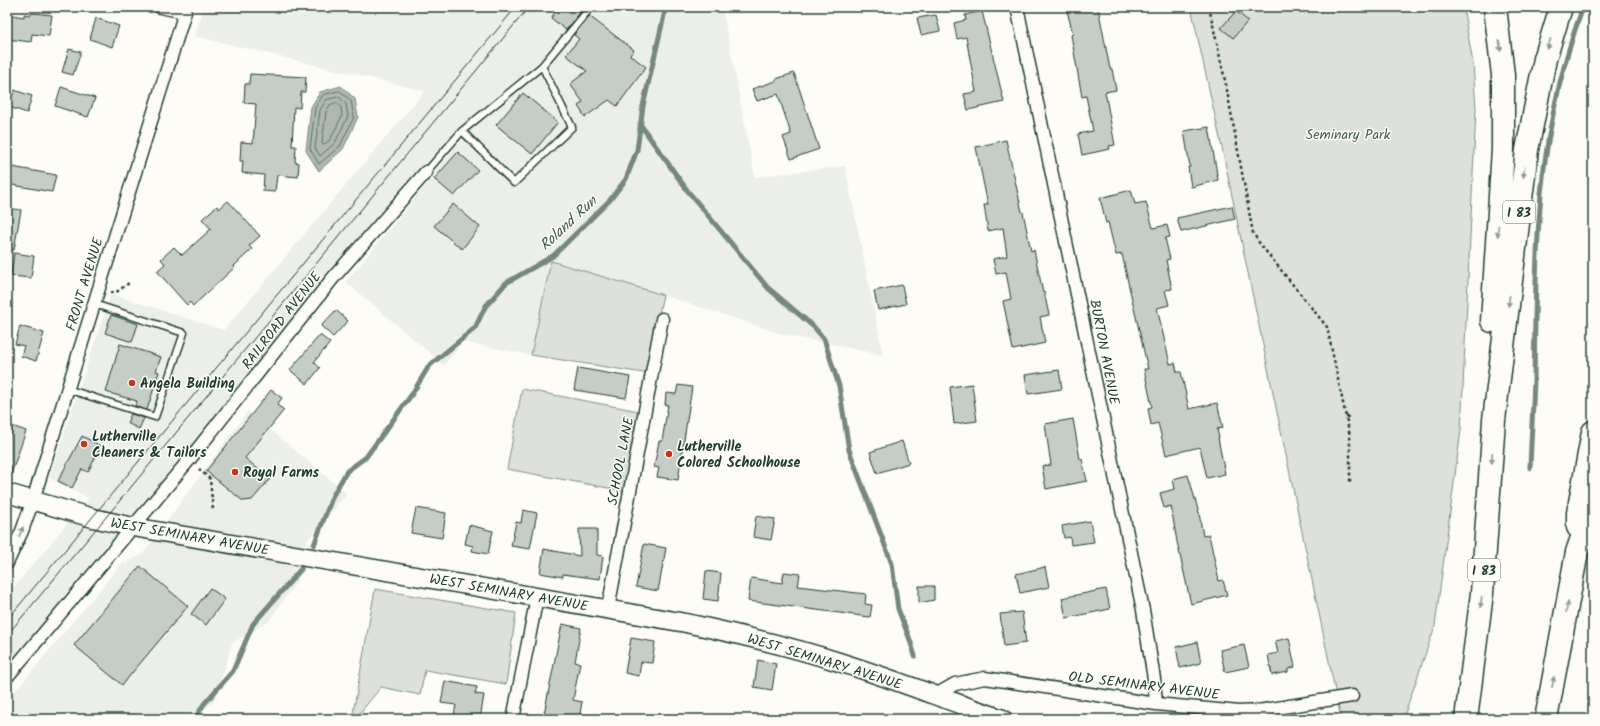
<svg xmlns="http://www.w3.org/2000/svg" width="1600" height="726" viewBox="0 0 1600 726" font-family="Kalam,sans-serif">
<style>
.built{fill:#eceee9}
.green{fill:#dde0db;stroke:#7e8e88}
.water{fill:#aeb8b1;stroke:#75877f}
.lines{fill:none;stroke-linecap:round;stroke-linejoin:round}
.shore{stroke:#586e66;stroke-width:1}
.stream{stroke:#75877f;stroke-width:5}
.building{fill:#c6cdc7;stroke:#1f3d34}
.lane-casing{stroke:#1f3d34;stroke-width:9}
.street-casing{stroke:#1f3d34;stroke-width:15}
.secondary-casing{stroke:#1f3d34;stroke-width:21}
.highway-casing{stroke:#1f3d34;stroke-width:25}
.path{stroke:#1f3d34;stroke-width:2.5;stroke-dasharray:3 3;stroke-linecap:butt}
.lane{stroke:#fdfcf7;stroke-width:6}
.street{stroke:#fdfcf7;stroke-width:12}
.secondary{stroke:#fdfcf7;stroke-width:18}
.highway{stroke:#fdfcf7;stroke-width:22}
.tram{stroke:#1f3d34;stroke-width:1}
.oneway{fill:#8e9c96}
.poi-dot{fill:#c8321e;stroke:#fdfcf7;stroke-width:1.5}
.labels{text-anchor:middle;stroke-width:3;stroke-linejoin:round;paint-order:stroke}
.shield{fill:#fdfcf7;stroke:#62766e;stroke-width:1}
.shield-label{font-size:13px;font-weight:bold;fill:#1f3d34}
.park-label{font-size:14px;fill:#455e55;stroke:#fdfcf7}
.street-label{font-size:14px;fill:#1f3d34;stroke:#fdfcf7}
.poi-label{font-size:14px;font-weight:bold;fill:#1f3d34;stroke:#fdfcf7;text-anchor:start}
.water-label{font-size:15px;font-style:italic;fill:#435c53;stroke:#fdfcf7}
</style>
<rect width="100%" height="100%" fill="#fdfcf7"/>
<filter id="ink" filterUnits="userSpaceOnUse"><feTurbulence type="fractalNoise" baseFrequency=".025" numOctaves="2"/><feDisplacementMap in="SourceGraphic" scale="8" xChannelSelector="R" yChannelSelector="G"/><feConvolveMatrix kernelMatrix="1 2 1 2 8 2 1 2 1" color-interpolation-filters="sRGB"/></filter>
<g filter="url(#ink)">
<path class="built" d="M 204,7 L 722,7 L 755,177 L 845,166 L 883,355 L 782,334 L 663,295 L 551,261 L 531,355 L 463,342 L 444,365 L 346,282 L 433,176 L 423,167 L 7,668 L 7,595 L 89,498 L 49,478 L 111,294 L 224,330 L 425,91 L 195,36 Z
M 248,411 L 347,494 L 304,544 L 319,547 L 300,577 L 268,622 L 232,643 L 215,701 L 190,719 L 7,719 L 7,701 L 123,562 L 126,564 L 132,559 L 142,555 Z"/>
<path class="green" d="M 1191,7 L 1463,7 L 1473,63 L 1476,109 L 1461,430 L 1435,626 L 1403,719 L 1341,719 L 1222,148 Z
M 551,261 L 663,295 L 654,337 L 649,350 L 650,374 L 531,355 Z
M 522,389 L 639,411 L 624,491 L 507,469 Z
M 375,589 L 516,613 L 506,684 L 425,670 L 420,695 L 381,687 L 355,719 L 352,719 Z"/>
<path class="water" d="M 341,86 L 355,99 L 358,117 L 343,149 L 319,171 L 306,151 L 311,107 L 320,92 Z"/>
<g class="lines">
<path class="shore" d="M 340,91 L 351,101 L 354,117 L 340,146 L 319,164 L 310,149 L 315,108 L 323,95 Z
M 339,97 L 346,104 L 348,116 L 335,143 L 320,156 L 315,148 L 320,110 L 326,100 Z
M 337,103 L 341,107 L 342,116 L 330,140 L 323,145 L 322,143 L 326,112 L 330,105 Z"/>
<path class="stream" d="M 640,124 L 687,190 L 768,288 L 814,327 L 824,339 L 839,386 L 849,450 L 892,564 L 898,609 L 909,637 L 915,656
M 1530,468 C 1531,439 1533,409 1534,380 C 1535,327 1535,273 1539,220 C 1543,151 1559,71 1583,7
M 314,545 L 333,495 L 347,471 L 366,457 L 412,394 L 429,366 L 475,328 L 485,307 L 506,283 L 553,256 L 610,200 L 626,179 L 637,150 L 643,106 L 666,7
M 195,719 L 204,704 L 233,671 L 253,624 L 301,569"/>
</g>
<path class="building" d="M 559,7 L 578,7 L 582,10 L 566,30 L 551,18 Z
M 1066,7 L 1098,7 L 1110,69 L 1112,69 L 1116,90 L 1105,92 L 1115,145 L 1109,146 L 1110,149 L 1082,155 L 1078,134 L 1093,131 L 1086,96 L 1082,97 L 1071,35 L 1073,34 Z
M 982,11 L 1004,102 L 968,110 L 964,94 L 976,92 L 966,37 L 957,39 L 954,23 L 966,20 L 965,15 Z
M 1236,11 L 1248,21 L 1233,38 L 1221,28 Z
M 32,13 L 52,15 L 49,36 L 32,34 L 31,42 L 7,39 L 7,14 L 24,17 L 24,14 L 31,15 Z
M 936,15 L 940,31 L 921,35 L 917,18 Z
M 589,16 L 634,50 L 630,55 L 646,67 L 617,106 L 609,100 L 585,117 L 578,106 L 583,102 L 570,84 L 587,71 L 566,55 L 579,39 L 574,35 Z
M 96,18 L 119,26 L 112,47 L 90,39 Z
M 69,49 L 81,52 L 73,75 L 62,72 Z
M 794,73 L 819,149 L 791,159 L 783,137 L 791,134 L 778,94 L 757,101 L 752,89 L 776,81 L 776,79 Z
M 250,74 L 306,77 L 305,92 L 301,92 L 300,108 L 294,107 L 292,146 L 296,146 L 295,162 L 299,163 L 298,177 L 277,175 L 275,192 L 263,191 L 264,175 L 242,173 L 243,161 L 240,161 L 241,142 L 253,143 L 256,104 L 244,103 L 245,84 L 249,84 Z
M 61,87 L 95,98 L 88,117 L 55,106 Z
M 14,90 L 32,96 L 27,113 L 9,107 Z
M 523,93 L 558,122 L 532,154 L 496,125 Z
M 1209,127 L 1218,180 L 1191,187 L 1188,167 L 1190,167 L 1184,131 Z
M 1006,140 L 1022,212 L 1023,212 L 1031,251 L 1034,250 L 1043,293 L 1044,292 L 1049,315 L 1040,317 L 1045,343 L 1013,350 L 1003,301 L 1011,299 L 1006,272 L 996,274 L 993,259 L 1007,256 L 1003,228 L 988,231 L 984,205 L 988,205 L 976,147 Z
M 458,152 L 478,170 L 454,196 L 434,179 Z
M 7,166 L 56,175 L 52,192 L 7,184 Z
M 1131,190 L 1135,204 L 1146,202 L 1153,228 L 1167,225 L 1170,237 L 1165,238 L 1170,259 L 1166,260 L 1172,289 L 1165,290 L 1169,305 L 1157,308 L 1170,364 L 1175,363 L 1177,372 L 1181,372 L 1189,409 L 1217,403 L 1223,428 L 1217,429 L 1219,438 L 1218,438 L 1225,474 L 1207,478 L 1200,447 L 1166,455 L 1158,423 L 1151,425 L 1148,408 L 1152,407 L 1144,369 L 1148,369 L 1128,282 L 1122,254 L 1116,255 L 1108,222 L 1106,223 L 1100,198 Z
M 228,201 L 260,236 L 249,246 L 252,249 L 234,266 L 235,267 L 193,306 L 190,302 L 187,305 L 157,271 L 165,264 L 161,259 L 174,247 L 182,255 L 211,229 L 202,219 L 217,206 L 219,209 Z
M 453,204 L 480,227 L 462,249 L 434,226 Z
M 1232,206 L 1235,219 L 1181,232 L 1177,218 Z
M 7,208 L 21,210 L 14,250 L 7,250 Z
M 14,253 L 34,256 L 31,278 L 11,276 Z
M 902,285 L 906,304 L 878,310 L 874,291 Z
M 336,310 L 348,321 L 333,337 L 321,326 Z
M 111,315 L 138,324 L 132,342 L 105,333 Z
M 20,326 L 44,333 L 36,361 L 21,356 L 24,346 L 15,344 Z
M 320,335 L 330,343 L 314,362 L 320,368 L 307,384 L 290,370 Z
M 120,344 L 161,357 L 156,371 L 159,372 L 147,410 L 135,406 L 137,401 L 106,392 Z
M 578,368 L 630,377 L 626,398 L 574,390 Z
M 1059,370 L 1062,389 L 1028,394 L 1025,375 Z
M 972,384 L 977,421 L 954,424 L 950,387 Z
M 678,385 L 692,387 L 678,480 L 657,477 L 659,468 L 654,467 L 659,441 L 662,441 L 668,405 L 665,405 L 666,393 L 676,394 Z
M 271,390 L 282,398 L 277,405 L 284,410 L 245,458 L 270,479 L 252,500 L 243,501 L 206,471 Z
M 131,414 L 144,418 L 139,429 L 127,423 Z
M 1073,419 L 1080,459 L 1082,459 L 1087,481 L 1046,489 L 1042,466 L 1051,465 L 1045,424 Z
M 12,426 L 26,431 L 9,480 L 7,480 L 7,443 Z
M 82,436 L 101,446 L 88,472 L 82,469 L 72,488 L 58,481 Z
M 902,441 L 909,463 L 877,473 L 870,452 Z
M 1188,475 L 1199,513 L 1203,536 L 1209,535 L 1219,581 L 1223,580 L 1227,595 L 1191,604 L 1177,542 L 1171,506 L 1164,508 L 1160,493 L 1175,489 L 1173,479 Z
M 416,508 L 446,513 L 442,538 L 411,533 Z
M 523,510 L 537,513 L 530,549 L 511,546 L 516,522 L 521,523 Z
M 756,516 L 775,519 L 771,540 L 753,537 Z
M 1090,521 L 1094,542 L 1071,545 L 1070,537 L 1064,538 L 1062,526 Z
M 469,525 L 493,531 L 488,554 L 472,551 L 473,546 L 465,544 Z
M 579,529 L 597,529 L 597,555 L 603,556 L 600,579 L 563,574 L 563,577 L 540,573 L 544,549 L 580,556 Z
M 644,544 L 666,548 L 658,591 L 636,587 Z
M 140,566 L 188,606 L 122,685 L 74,645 Z
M 1045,567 L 1049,587 L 1020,593 L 1016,574 Z
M 706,571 L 721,573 L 718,601 L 703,599 Z
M 784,572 L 800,574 L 798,586 L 866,594 L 865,604 L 872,605 L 870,617 L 748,601 L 751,578 L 782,583 Z
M 919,586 L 934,586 L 934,600 L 919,603 Z
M 210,588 L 225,599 L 206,625 L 191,614 Z
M 1106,589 L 1110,609 L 1066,618 L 1062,598 Z
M 1022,612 L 1026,643 L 1004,646 L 1000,614 Z
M 562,624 L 581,628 L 575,662 L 580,663 L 573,700 L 582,702 L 579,719 L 554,719 L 555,717 L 544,714 Z
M 631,638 L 655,642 L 652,663 L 641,662 L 639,676 L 625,673 Z
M 1289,638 L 1295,667 L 1288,669 L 1288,672 L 1272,675 L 1268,655 L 1278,653 L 1275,641 Z
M 1197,642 L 1201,663 L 1180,668 L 1176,647 Z
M 1244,645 L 1249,667 L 1225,672 L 1220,650 Z
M 758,660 L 776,664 L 772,690 L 754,687 Z
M 445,681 L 477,687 L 475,694 L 484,695 L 480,719 L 454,715 L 456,705 L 441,703 Z"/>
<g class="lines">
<g class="lane-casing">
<path id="lane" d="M 462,131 L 514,183 L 572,127 L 542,66
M 426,172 L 462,131 L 542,66 L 591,7
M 67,389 L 155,417 L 184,333 L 94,304"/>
</g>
<g class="street-casing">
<path id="street" d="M 1017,7 L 1143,610 L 1154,679 L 1156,704
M 7,563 L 22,531 L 33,500 L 185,12 L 160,7
M 608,609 L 662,319
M 7,677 L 189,460 L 333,278 L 426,172
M 934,696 L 955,684 L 985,678 L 1156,704 L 1239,712 L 1258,711 L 1352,696
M 513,719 L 537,597"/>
</g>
<g class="secondary-casing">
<path id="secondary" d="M 7,493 L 93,518 L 133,527 L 686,623 C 737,634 789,646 839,662 C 894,679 948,701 1003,719"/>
</g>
<g class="highway-casing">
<path id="highway" d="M 1492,321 L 1503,149 L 1503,75 L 1495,7
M 1578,527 L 1578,513 L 1593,432
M 1466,719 L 1482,593 L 1494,420 L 1527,150 L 1545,59 L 1561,7
M 1546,719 L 1577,552 L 1593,506"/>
</g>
<path class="path" d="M 1209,7 L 1226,85 L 1253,233 L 1260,244 L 1327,327 L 1350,436 L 1350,483
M 111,292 L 115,293 L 129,283
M 1346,417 L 1351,416
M 199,469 L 210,479 L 213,510"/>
<use href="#lane" class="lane"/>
<use href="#street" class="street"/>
<use href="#secondary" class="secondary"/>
<use href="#highway" class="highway"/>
<path class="tram" d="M 7,620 L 516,7
M 7,635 L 117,504 L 529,7"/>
</g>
<defs><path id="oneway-solid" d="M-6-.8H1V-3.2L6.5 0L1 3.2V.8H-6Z"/></defs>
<g class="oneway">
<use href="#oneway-solid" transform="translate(1549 44) rotate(107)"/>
<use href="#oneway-solid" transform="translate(1500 46) rotate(84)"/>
<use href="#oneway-solid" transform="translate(1524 172) rotate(97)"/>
<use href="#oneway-solid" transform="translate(1498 231) rotate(94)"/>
<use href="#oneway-solid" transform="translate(1509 301) rotate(96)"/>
<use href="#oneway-solid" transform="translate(1492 458) rotate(93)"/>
<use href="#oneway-solid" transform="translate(21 532) rotate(-68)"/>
<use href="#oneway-solid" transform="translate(1481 602) rotate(97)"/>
<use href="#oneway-solid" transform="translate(1567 607) rotate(-79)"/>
<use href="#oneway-solid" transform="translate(1553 682) rotate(-79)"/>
</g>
</g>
<g class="poi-dot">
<circle cx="132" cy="383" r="4"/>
<circle cx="84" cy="444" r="4"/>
<circle cx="669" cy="454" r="4"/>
<circle cx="235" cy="472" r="4"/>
</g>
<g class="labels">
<g class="shield">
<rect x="1503" y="201" width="32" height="22" rx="3"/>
<rect x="1468" y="559" width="32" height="22" rx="3"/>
</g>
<g class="shield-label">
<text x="1519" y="217">I 83</text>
<text x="1484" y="575">I 83</text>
</g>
<g class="park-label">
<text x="1348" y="139">Seminary Park</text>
</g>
<g class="street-label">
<text transform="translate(84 284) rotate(-73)" y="5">FRONT AVENUE</text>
<text transform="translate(281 320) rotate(-52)" y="5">RAILROAD AVENUE</text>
<text transform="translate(1105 352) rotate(79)" y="5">BURTON AVENUE</text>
<text transform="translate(620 461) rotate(-79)" y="5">SCHOOL LANE</text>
<text transform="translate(190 536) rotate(10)" y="5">WEST SEMINARY AVENUE</text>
<text transform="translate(509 592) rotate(10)" y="5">WEST SEMINARY AVENUE</text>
<text transform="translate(825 661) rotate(17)" y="5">WEST SEMINARY AVENUE</text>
<text transform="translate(1144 685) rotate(7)" y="5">OLD SEMINARY AVENUE</text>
</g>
<g class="poi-label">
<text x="140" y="388">Angela Building</text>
<text x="92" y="441">Lutherville<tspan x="92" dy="16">Cleaners &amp; Tailors</tspan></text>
<text x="677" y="451">Lutherville<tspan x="677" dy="16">Colored Schoolhouse</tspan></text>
<text x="243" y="477">Royal Farms</text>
</g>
<g class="water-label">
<text transform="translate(568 223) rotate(-43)" y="5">Roland Run</text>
</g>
</g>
<rect width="1600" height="726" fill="none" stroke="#fdfcf7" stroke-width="24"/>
<rect x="12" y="12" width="1576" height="702" fill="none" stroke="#1f3d34" stroke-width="1.5" filter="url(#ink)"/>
</svg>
